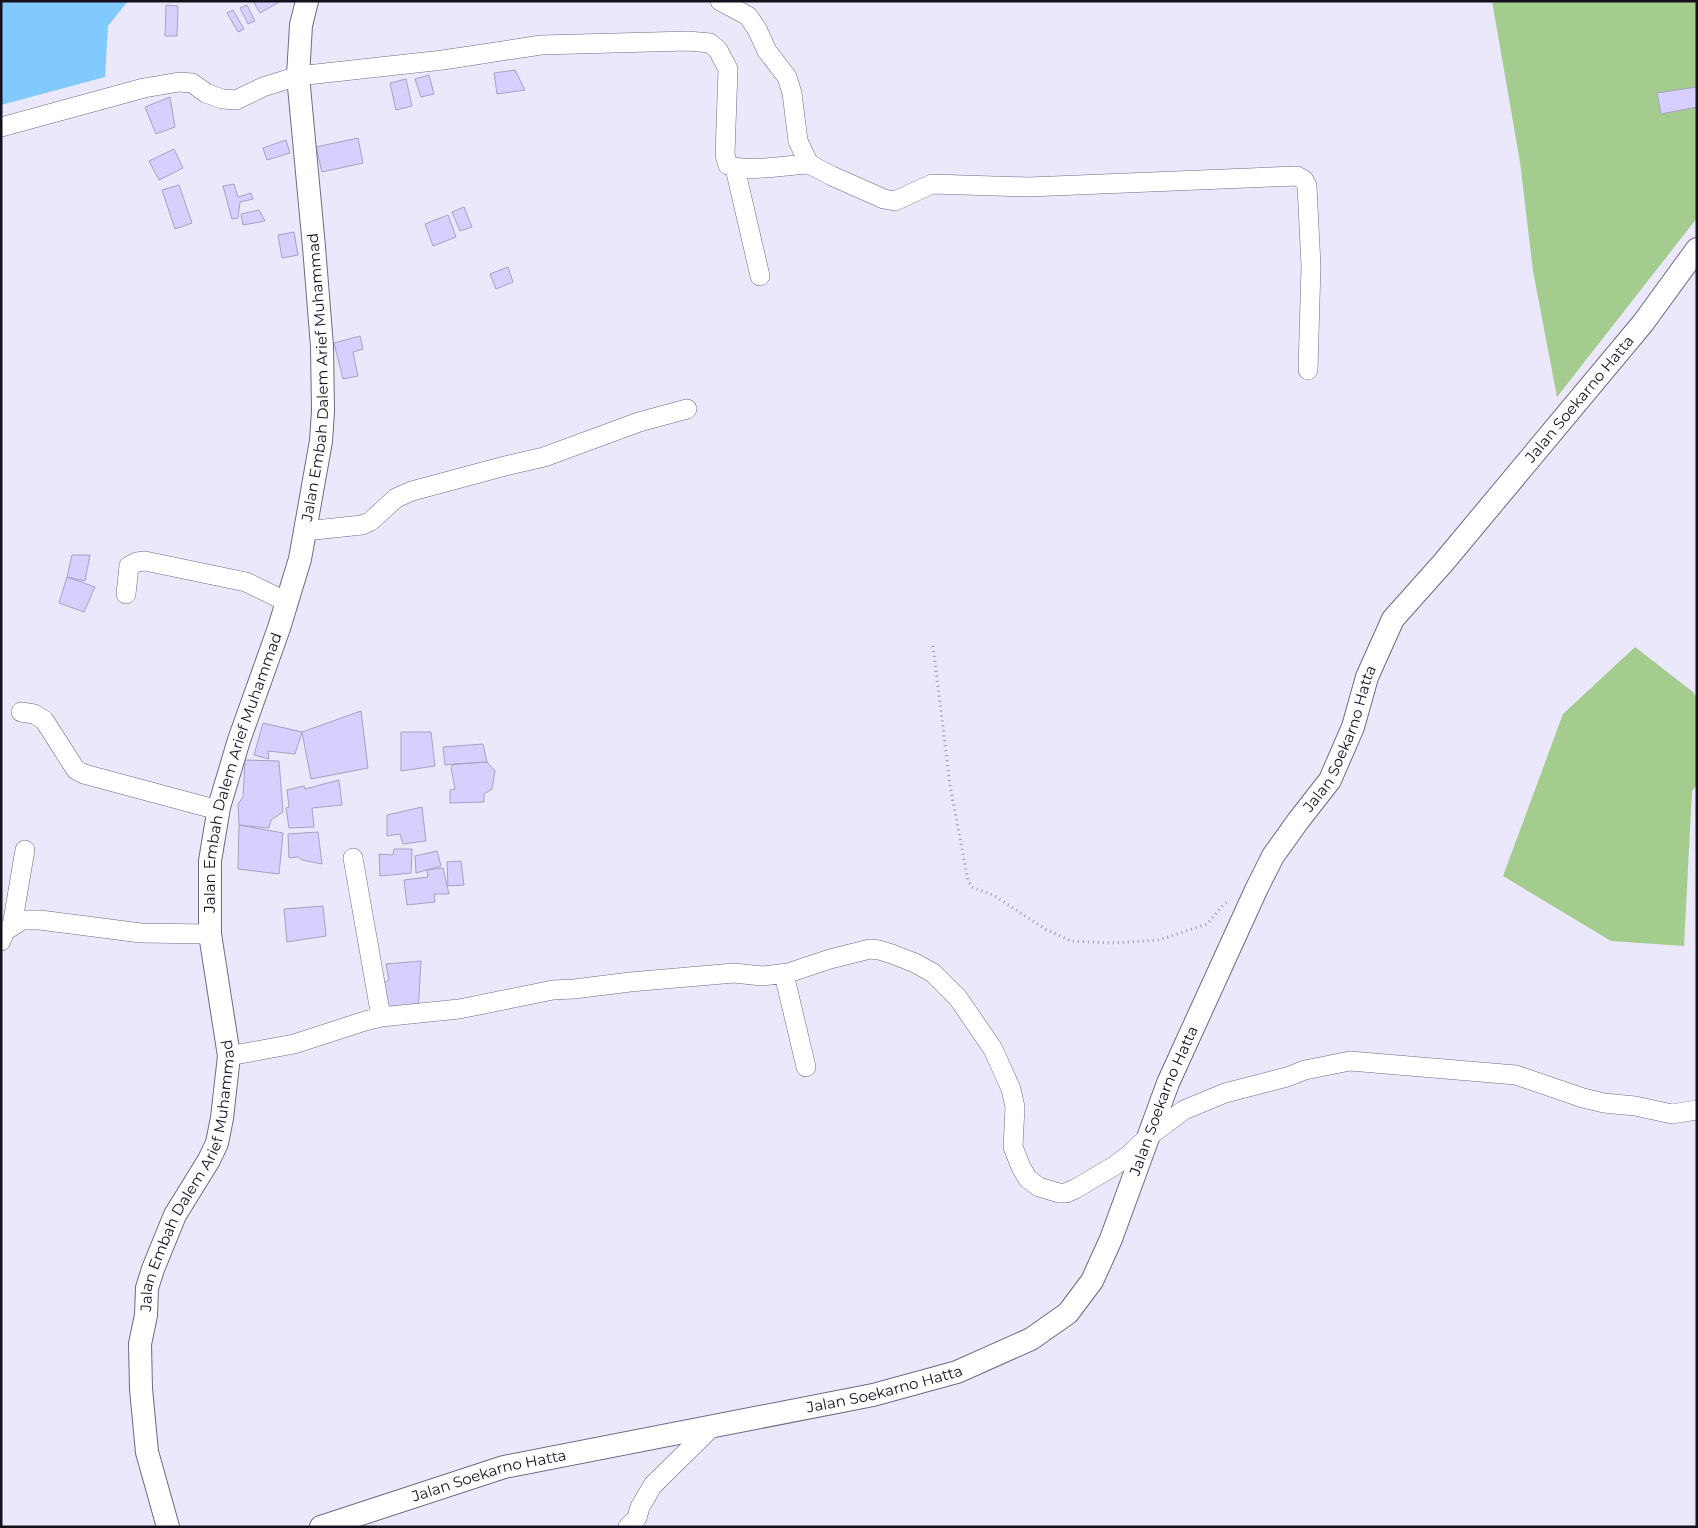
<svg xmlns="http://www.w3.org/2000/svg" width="1698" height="1528" viewBox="0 0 1698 1528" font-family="Montserrat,sans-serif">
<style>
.green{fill:#a4cc8e}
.water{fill:#80caff}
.building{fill:#d7cffd;stroke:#a6a1c1}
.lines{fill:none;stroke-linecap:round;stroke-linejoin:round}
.minor-casing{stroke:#6e6986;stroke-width:20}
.tertiary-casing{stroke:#6e6986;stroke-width:24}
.path{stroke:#9895a6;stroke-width:3;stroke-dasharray:1 4;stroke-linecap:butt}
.minor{stroke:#fff;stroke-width:19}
.tertiary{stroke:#fff;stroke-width:22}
.labels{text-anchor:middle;stroke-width:4;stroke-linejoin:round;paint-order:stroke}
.street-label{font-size:15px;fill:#14111d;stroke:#ebe8fc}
</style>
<rect width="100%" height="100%" fill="#ebe8fc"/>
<path class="green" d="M 1492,1 L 1697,1 L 1697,218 L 1557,397 L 1533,271 L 1520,162 Z
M 1635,647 L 1693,692 L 1697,698 L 1697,784 L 1692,791 L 1684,946 L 1611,941 L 1503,876 L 1563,714 Z"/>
<path class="water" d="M 1,1 L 128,1 L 108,26 L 105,77 L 1,105 Z"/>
<path class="building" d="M 253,1 L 279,1 L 279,2 L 260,13 Z
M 166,5 L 178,6 L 177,36 L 165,36 Z
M 247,5 L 255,21 L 248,24 L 240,8 Z
M 233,10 L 244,29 L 238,32 L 227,13 Z
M 515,70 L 525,90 L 497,94 L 494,73 Z
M 429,75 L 434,94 L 421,97 L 415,79 Z
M 406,79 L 412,106 L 396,110 L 390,83 Z
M 1697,87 L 1697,107 L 1661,114 L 1657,93 Z
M 170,97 L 175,127 L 156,134 L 145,107 Z
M 358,138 L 363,163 L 322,172 L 316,147 Z
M 286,140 L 290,153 L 267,160 L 263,148 Z
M 174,149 L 183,168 L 159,180 L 149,161 Z
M 234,184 L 238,197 L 251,193 L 253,199 L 240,202 L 238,218 L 232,219 L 223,186 Z
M 179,185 L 192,223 L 175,229 L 162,190 Z
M 464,207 L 472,227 L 460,231 L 452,212 Z
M 259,210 L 265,221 L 243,225 L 241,214 Z
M 448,215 L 456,237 L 433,246 L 425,224 Z
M 294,232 L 298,255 L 282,258 L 278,235 Z
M 508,267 L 513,282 L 496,289 L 490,274 Z
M 360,336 L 363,349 L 353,352 L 358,376 L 343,379 L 334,343 Z
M 72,555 L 90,555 L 85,581 L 67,577 Z
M 67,577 L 95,587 L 84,612 L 59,603 Z
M 361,711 L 368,768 L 311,779 L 302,732 Z
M 263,723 L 302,732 L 295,754 L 268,751 L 269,759 L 254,755 Z
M 401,732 L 431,732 L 435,766 L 401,771 Z
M 483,744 L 487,762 L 445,765 L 443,747 Z
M 245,760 L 279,761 L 283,812 L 271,820 L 269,828 L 239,825 L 238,804 L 243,797 Z
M 487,762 L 495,771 L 492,789 L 484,794 L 484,802 L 450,803 L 450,790 L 455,789 L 451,768 L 453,764 Z
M 339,780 L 342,805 L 312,808 L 314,827 L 289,828 L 286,808 L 289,807 L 287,790 L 304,786 L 305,789 Z
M 422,807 L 426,841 L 403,844 L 400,834 L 387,836 L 387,815 Z
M 239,825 L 283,833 L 279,874 L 238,869 Z
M 318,832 L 322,864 L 302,860 L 298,857 L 289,858 L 288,834 Z
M 394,849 L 412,849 L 411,873 L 380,876 L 379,854 L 393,855 Z
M 437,851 L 441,866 L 416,873 L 415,856 Z
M 461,861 L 464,885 L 448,886 L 447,862 Z
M 443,868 L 449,894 L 434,894 L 435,902 L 407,905 L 404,880 L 428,877 L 427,870 Z
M 323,906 L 326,936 L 287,942 L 284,909 Z
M 421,961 L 418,1013 L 386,1010 L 382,984 L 389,980 L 386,964 Z"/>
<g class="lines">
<g class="minor-casing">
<path id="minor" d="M 720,1 L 748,16 L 757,29 L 767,51 L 787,77 L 792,93 L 798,141 L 809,164 L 832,176 L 884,199 L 895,201 L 932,184 L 1029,187 L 1297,176 L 1304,180 L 1307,186 L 1311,266 L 1308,370
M 1,127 L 144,88 L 179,82 L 192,83 L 206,93 L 222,99 L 236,100 L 263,87 L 298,76 L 443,60 L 541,45 L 688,41 L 710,43 L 718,50 L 728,69 L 725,155 L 728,165 C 747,173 788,165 809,164
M 735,168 L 760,276
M 305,531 L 362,525 L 371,521 L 396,498 L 412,491 L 505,466 L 544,457 L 639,422 L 687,409
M 126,594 L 129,566 L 137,562 L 145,561 L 246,582 L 287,602
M 21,712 L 34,714 L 44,720 L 76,770 L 84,774 L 218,810
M 353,858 L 381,1017
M 12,926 L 25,850
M 1,941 L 5,931 L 22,920 L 40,920 L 141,933 L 210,934
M 784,974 L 806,1067
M 229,1056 L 294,1044 L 365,1021 L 381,1017 L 459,1009 L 553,990 L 574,989 L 630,982 L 734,973 L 762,976 L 788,973 L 830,959 L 870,949 L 879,950 L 892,954 L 915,963 L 933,973 L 958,998 L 993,1049 L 1011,1089 L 1015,1107 L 1013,1147 L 1021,1167 L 1028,1179 L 1039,1187 L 1059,1193 L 1066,1193 L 1075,1189 L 1114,1166 L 1129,1155 L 1149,1136 L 1184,1110 L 1225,1093 L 1287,1077 L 1305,1070 L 1350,1061 L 1516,1075 L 1583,1098 L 1604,1103 L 1635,1106 L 1672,1114 L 1697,1110
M 628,1527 L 637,1518 L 640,1507 L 653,1485 L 713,1426"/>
</g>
<g class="tertiary-casing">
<g id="tertiary">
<path id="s1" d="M 168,1527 L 147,1452 L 141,1389 L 140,1344 L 146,1315 L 147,1288 L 153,1269 L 175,1215 L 209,1160 L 217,1143 L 222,1118 L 229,1056 L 210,934 L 210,861 L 219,807 L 239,740 L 279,628 L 300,559 L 321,441 L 323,411 L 322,346 L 314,247 L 298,76 L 301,25 L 307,1"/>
<path id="s2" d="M 321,1527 L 504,1467 L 873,1395 L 957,1372 L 1031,1339 L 1068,1313 L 1092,1281 L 1111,1239 L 1168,1083 L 1256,890 L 1273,856 L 1298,821 L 1330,780 L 1353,727 L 1367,677 L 1393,619 L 1443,563 L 1643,323 L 1697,249"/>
</g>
</g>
<path class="path" d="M 933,646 L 950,785 L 968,881 L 972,887 L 995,896 L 1045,929 L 1071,941 L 1111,943 L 1159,940 L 1207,924 L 1224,904 L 1228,902"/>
<use href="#minor" class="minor"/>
<use href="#tertiary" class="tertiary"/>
</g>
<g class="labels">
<g class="street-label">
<text dy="5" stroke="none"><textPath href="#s1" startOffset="1188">Jalan Embah Dalem Arief Muhammad</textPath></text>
<text dy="5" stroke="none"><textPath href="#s2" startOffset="1841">Jalan Soekarno Hatta</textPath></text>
<text dy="5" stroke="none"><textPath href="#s2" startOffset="1421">Jalan Soekarno Hatta</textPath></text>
<text dy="5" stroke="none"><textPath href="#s1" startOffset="782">Jalan Embah Dalem Arief Muhammad</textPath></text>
<text dy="5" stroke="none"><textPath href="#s2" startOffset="1016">Jalan Soekarno Hatta</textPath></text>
<text dy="5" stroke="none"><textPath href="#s1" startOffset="364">Jalan Embah Dalem Arief Muhammad</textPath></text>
<text dy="5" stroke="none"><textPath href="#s2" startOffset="581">Jalan Soekarno Hatta</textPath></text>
<text dy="5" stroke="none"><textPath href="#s2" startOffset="176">Jalan Soekarno Hatta</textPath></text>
</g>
</g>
<rect width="1698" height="1528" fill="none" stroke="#14111d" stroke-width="5"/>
</svg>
